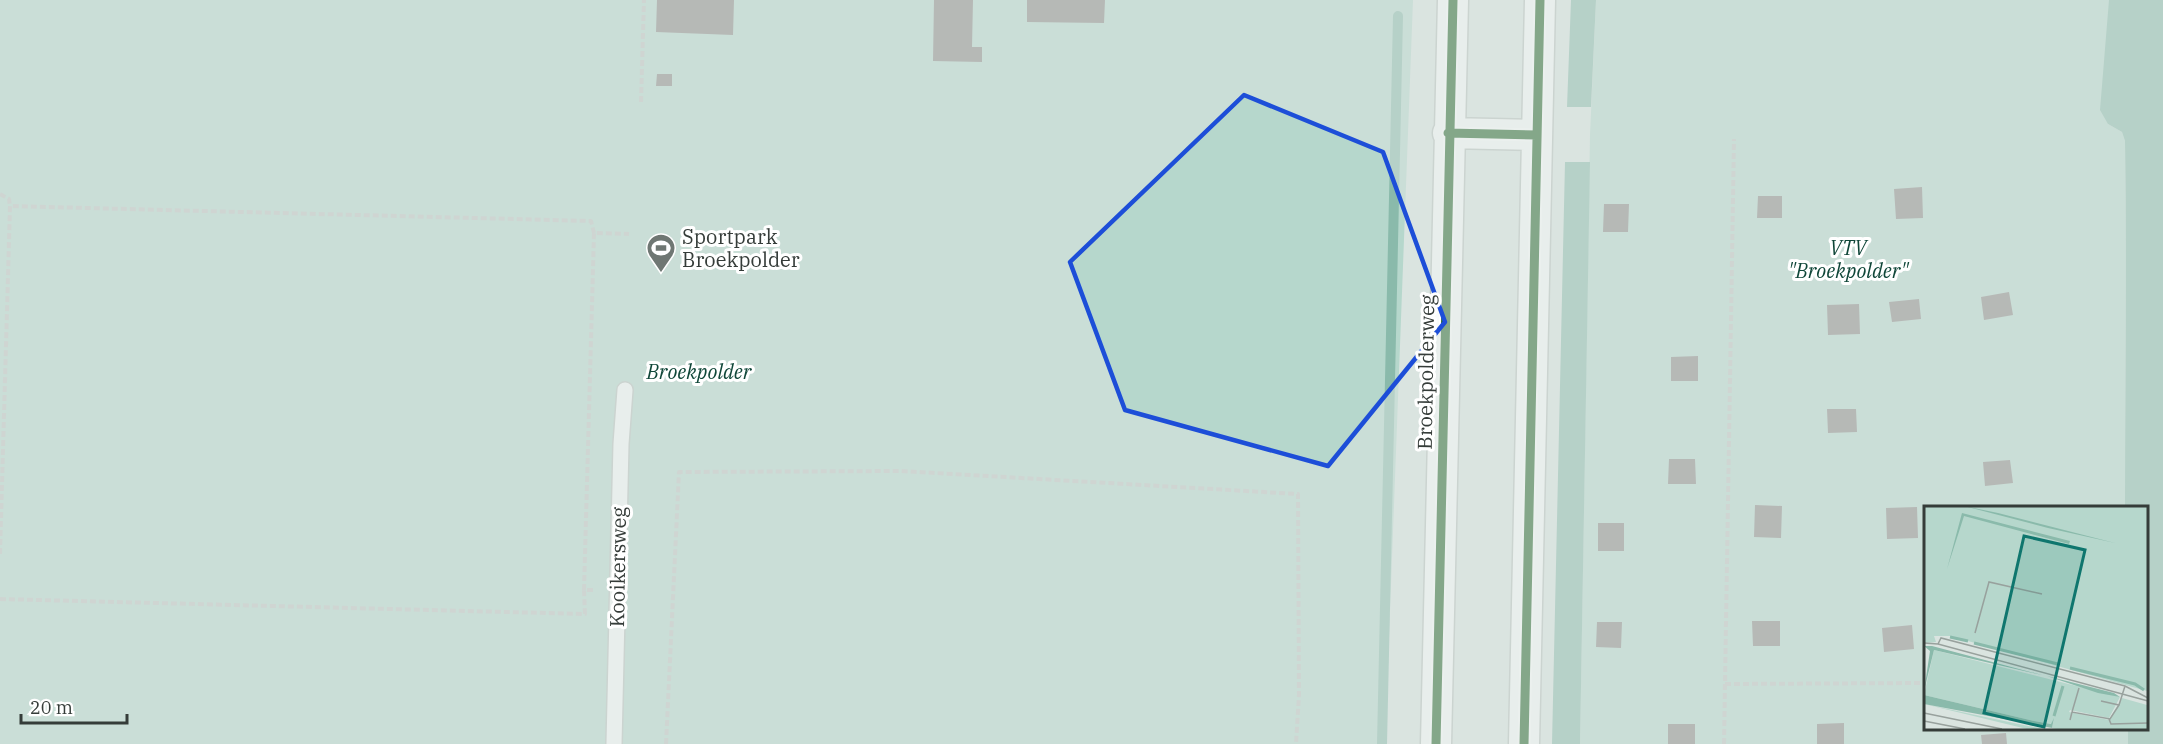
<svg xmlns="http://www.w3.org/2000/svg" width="2163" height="744" viewBox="0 0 2163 744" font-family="'IBM Plex Serif',serif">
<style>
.green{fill:#b6d7cc}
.water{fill:#8abaab}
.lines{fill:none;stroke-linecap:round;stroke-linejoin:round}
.stream{stroke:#8abaab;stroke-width:10}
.building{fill:#8b8584}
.lane-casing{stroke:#b9c0bd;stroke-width:18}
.street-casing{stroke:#b9c0bd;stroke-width:33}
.path{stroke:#c0c4c2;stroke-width:4;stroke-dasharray:6 3;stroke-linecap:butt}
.lane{stroke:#f9fbfa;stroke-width:15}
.street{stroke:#f9fbfa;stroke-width:30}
.cycleway-casing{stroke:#fff;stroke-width:13}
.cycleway{stroke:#1b5e20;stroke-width:9}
.marked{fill:none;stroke:#1d4ed8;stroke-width:4.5;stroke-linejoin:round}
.labels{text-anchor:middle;stroke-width:6;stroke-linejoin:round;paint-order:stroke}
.poi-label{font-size:20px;fill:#353c39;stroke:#fff;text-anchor:start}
.park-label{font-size:20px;font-style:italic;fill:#0f4638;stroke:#fff}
.street-label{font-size:20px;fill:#353c39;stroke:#fff}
.inset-river{fill:none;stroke:#8abaab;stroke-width:3}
.inset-road{fill:none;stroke:#98a19d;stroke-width:1.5}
.view{fill:#0f766e;fill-opacity:0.15;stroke:#0f766e;stroke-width:3}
.inset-edge{fill:none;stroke:#353c39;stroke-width:3}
</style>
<rect width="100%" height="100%" fill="#dae4e0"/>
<path class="green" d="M 0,0 L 1413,0 L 1385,744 L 0,744 Z
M 1596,0 L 2109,0 L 2108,124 L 2122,132 L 2125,141 C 2127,263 2125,385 2125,507 L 1926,507 L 1926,728 L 2128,728 L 2128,744 L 1580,744 L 1590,135 Z"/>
<path class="water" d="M 1571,0 L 1596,0 L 1591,107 L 1567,107 Z
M 2109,0 L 2163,0 L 2163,744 L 2128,744 L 2128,728 L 2146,728 L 2146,507 L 2125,507 C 2125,385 2127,263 2125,141 L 2122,132 L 2108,124 L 2100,110 Z
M 1565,162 L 1590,162 L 1580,744 L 1552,744 Z"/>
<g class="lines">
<path class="stream" d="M 1382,744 L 1398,16"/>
</g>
<path class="building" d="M 657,0 L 734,0 L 733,35 L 656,32 Z
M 934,0 L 973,0 L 972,47 L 982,47 L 982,62 L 933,61 Z
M 1027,0 L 1105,0 L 1104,23 L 1027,22 Z
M 657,74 L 672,74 L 672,86 L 656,86 Z
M 1922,187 L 1923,218 L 1896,219 L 1894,189 Z
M 1758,196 L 1782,196 L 1782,218 L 1757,218 Z
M 1604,204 L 1629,204 L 1628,232 L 1603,232 Z
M 2009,292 L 2013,315 L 1984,320 L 1981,297 Z
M 1919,299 L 1921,319 L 1892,322 L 1889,302 Z
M 1859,304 L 1860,334 L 1828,335 L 1827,305 Z
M 1698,356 L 1698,381 L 1671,381 L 1671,357 Z
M 1827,409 L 1856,409 L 1857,432 L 1828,433 Z
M 1669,459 L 1695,459 L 1696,484 L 1668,484 Z
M 2010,460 L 2013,483 L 1985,486 L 1983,462 Z
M 1755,505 L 1782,506 L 1781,538 L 1754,537 Z
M 1917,507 L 1918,538 L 1887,539 L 1886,508 Z
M 1598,523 L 1624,523 L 1624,551 L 1598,551 Z
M 1752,621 L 1780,621 L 1780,646 L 1753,646 Z
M 1597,622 L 1622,622 L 1621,648 L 1596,647 Z
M 1912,625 L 1914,649 L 1884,652 L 1882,628 Z
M 1844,723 L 1844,744 L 1817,744 L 1817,724 Z
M 1668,724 L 1695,724 L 1695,744 L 1668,744 Z
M 2006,733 L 2007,744 L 1982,744 L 1981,735 Z"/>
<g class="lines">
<g class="lane-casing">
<path id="lane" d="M 614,744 L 621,444 L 625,390"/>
</g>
<g class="street-casing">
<path id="street" d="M 1448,133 L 1537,135
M 1436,744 L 1453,0
M 1524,744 L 1540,0"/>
</g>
<path class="path" d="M 641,102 L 644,0
M 0,194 L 9,199 L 10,206
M 0,554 L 10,206 L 591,221 L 594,233
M 593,590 L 584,590 L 594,233 L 629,234
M 0,599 L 585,614 L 584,590
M 1725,684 L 1926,683
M 666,744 L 679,472 L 901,471 L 1298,494 L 1299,695 L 1296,744
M 1724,744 L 1734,139"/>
<use href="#lane" class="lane"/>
<use href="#street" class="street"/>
<g class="cycleway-casing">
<path id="cycleway" d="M 1448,133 L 1537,135
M 1436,744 L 1453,0
M 1524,744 L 1540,0"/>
</g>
<use href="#cycleway" class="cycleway"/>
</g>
<path d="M0 0H2163V744H0ZM 1244,95 L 1383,152 L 1445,322 L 1328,466 L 1125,410 L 1070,262 Z" fill="#dae4e0" fill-opacity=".55" fill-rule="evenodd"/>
<path class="marked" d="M 1244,95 L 1383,152 L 1445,322 L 1328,466 L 1125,410 L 1070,262 Z"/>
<defs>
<g id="stadium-pin" transform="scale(1.5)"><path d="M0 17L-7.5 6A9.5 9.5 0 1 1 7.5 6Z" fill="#6f7773" stroke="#fff"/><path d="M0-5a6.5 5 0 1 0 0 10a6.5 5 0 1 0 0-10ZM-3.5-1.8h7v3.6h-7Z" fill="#fff"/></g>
</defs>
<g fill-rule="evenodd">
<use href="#stadium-pin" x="661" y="248"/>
</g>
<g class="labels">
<g class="poi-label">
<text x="682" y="244">Sportpark<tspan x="682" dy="23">Broekpolder</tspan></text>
</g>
<g class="park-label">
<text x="1848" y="255">VTV<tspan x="1848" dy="23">"Broekpolder"</tspan></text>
<text x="699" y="379">Broekpolder</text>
</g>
<g class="street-label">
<text transform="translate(1426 372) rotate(-89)" y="7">Broekpolderweg</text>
<text transform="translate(618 567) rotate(-89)" y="7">Kooikersweg</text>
</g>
</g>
<g transform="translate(1924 506)">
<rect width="224" height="224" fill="#dae4e0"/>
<path d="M 0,0 L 223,0 L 223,185 L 26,130 L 10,130 L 12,136 L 0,137 ZM 10,144 L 196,191 L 185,212 L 146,204 L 145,206 L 185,214 L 198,192 L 223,199 L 223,223 L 133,223 L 128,222 L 130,213 L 128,218 L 110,215 L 0,189 ZM 0,198 L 104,220 L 121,223 L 103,223 Z" fill="#b6d7cc"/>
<path d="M 40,0 L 74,7 L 191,37 L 124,22 ZM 38,7 L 146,35 L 145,38 L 40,10 L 23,63 ZM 0,140 L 8,140 L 118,169 L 10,144 L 0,185 L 6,145 ZM 123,170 L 190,187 L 196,191 L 174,187 ZM 0,189 L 110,215 L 127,218 L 130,212 L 128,222 L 134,223 L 0,198 Z" fill="#8abaab"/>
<path class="inset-river" d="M 26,131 L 44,135M 50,137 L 134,158M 146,162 L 211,178 L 220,184M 130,210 L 139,180"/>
<path class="inset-road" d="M 51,127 L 65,76 L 118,88M 0,137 L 14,138 L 224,195M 14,138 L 17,132 L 201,180 L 224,192M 177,195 L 195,199 L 201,180M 148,206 L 155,182M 0,207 L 78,223M 185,213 L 187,218 L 224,217M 146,214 L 148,206 L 186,213 L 195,199M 0,215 L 41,223"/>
<path class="view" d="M 100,30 L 161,44 L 120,221 L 60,207 Z"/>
<rect width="224" height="224" class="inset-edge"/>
</g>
<path d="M21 714v9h106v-9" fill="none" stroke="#353c39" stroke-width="3"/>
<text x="30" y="714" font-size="18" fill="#353c39" stroke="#ffffff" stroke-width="4.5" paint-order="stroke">20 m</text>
</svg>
